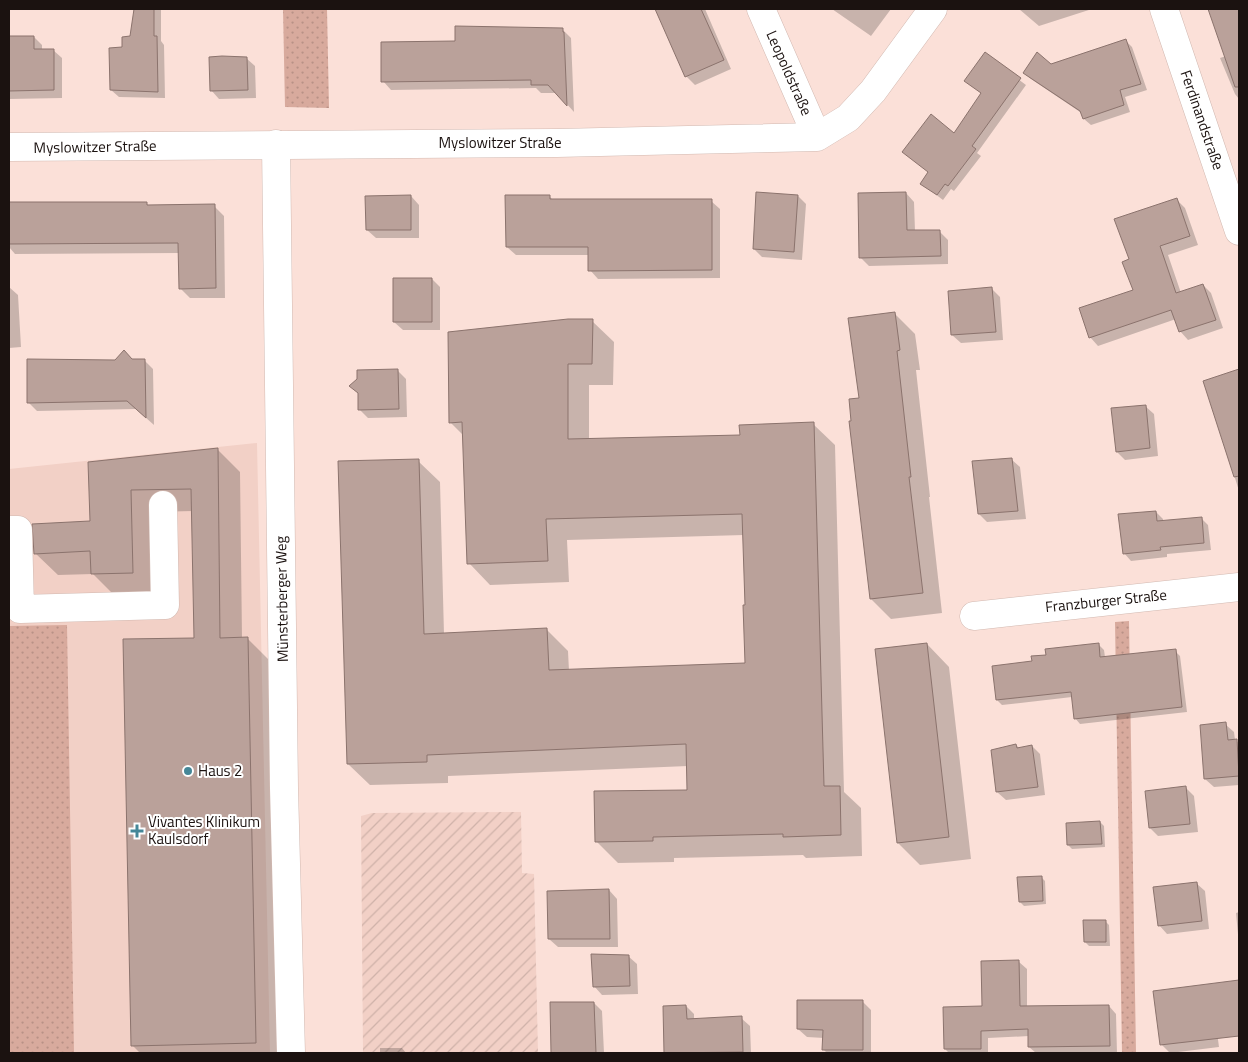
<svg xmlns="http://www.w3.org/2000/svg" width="1248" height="1062" viewBox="0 0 1248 1062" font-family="'Titillium Web',sans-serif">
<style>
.built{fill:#f2d0c6}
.industrial{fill:url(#industrial-furrows)}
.grass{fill:url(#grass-dots)}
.shadow{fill:#0003}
.building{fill:#baa19a;stroke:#8b736d}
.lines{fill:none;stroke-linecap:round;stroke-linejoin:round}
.street-casing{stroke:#d2b9b1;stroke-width:29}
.street{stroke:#fff;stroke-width:28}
.poi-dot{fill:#458798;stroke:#fff;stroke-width:2}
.labels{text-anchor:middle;stroke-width:4;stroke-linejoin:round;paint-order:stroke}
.street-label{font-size:15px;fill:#1b1210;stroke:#fff}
.poi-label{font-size:15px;fill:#1b1210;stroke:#fff;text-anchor:start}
</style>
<defs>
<pattern id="industrial-furrows" width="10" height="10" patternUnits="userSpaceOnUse" patternTransform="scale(1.25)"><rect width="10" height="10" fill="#f2d0c6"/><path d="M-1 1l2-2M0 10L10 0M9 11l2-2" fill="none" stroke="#cfb2a9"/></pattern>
<pattern id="grass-dots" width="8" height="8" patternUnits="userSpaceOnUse" patternTransform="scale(1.25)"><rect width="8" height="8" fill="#d8aa9d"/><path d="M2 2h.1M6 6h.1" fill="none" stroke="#b99186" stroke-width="1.8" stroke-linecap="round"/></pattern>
</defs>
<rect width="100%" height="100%" fill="#fbe0d8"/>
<path class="built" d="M 257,443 L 270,1053 L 9,1053 L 9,469 Z"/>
<path class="industrial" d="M 521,812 L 522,873 L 534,874 L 538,1053 L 363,1053 L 361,816 L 372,813 Z"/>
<path class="grass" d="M 283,9 L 327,9 L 329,108 L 285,107 Z
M 1129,621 L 1136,1053 L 1122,1053 L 1115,622 Z
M 67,625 L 74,1053 L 9,1053 L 9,626 Z"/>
<path class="shadow" d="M 135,9 L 161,9 L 161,41 L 164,45 L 165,98 L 119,97 L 111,90 L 124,48 L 132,38 Z
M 668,9 L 705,9 L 731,69 L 695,85 L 686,76 L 659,14 L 669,10 Z
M 832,9 L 891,9 L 871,36 Z
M 1019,9 L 1092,9 L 1039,26 Z
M 1210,9 L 1239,9 L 1239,99 L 1235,94 L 1220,58 L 1226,56 Z
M 562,29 L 571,38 L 574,112 L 557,93 L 541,93 L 536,88 L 391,90 L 383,81 L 456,43 Z
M 9,37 L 34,37 L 42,45 L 42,50 L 53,50 L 62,58 L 62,98 L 9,99 Z
M 1125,40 L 1132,47 L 1147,90 L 1125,97 L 1130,112 L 1091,125 L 1084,119 L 1083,114 L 1031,79 L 1024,73 Z
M 985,54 L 1026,85 L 977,153 L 981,156 L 954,191 L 951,189 L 943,200 L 922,184 L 982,94 L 966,81 Z
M 246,58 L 255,66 L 256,98 L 219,99 L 211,90 Z
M 906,193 L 914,202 L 915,231 L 939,231 L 948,240 L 948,264 L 869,266 L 860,257 Z
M 411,196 L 419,205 L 419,238 L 376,238 L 367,230 Z
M 549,196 L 554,201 L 711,201 L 720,209 L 720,278 L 598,279 L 590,270 L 590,255 L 516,255 L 507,247 Z
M 798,196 L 806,204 L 802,260 L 762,257 L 754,249 Z
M 1176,199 L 1185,208 L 1198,245 L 1168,255 L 1181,293 L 1203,285 L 1211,293 L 1223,328 L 1188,340 L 1180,331 L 1176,319 L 1098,346 L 1090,337 L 1135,291 L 1130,260 Z
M 9,203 L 146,203 L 149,206 L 214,206 L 224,216 L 225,298 L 190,298 L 180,288 L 180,253 L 15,254 L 9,247 Z
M 432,279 L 440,287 L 440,330 L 403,330 L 394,322 Z
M 9,287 L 18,295 L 21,347 L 9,348 Z
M 991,288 L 1000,297 L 1003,340 L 961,343 L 952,335 Z
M 894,313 L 915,334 L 920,370 L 916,370 L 930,497 L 929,497 L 942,613 L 891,619 L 871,599 L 853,422 L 860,399 Z
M 592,321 L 614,342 L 613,385 L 589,385 L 589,440 L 741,436 L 813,424 L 835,445 L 844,792 L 861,808 L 862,856 L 806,858 L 803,855 L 674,858 L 674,862 L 618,863 L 597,842 L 688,791 L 688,766 L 448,776 L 448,783 L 370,785 L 348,764 L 418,461 L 440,482 L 444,634 L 547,630 L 568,651 L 569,671 L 746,664 L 746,606 L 744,535 L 567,540 L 569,582 L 490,585 L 469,563 L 464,436 L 450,422 Z
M 132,360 L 144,360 L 153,369 L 154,425 L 136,409 L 37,411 L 29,403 Z
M 398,371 L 406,379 L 407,417 L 368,418 L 359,409 L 359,394 L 351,386 L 359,379 Z
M 1237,371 L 1239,373 L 1239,491 L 1205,381 Z
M 1145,406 L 1154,414 L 1158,456 L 1125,460 L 1117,452 Z
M 217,449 L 240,472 L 242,638 L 247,638 L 270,661 L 278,1053 L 140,1053 L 132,1045 L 195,639 L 193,511 L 152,512 L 155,595 L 114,595 L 93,574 L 58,575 L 35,553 L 91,522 L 90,463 Z
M 1011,459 L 1020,467 L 1026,519 L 987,522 L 979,514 Z
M 1156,512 L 1163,519 L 1163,522 L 1201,518 L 1208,525 L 1211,550 L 1167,554 L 1167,557 L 1131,561 L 1124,553 Z
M 927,644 L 949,667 L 971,859 L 920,865 L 898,843 Z
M 1098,644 L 1104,650 L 1105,657 L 1175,651 L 1180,656 L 1187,712 L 1080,724 L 1075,718 L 1072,697 L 1002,705 L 997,700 L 1033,662 L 1047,656 Z
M 1225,724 L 1234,732 L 1235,740 L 1239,743 L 1239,785 L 1214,787 L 1205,779 Z
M 1016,745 L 1019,748 L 1032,746 L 1040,754 L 1045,795 L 1006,800 L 997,792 Z
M 1186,788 L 1194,796 L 1198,832 L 1158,836 L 1150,828 Z
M 1100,822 L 1104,826 L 1105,847 L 1072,849 L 1068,845 Z
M 1041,877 L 1045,881 L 1046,904 L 1024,906 L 1020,902 Z
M 1196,883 L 1205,891 L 1209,929 L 1167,934 L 1159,925 Z
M 609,890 L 617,899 L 618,947 L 558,947 L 549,939 Z
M 1239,912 L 1239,945 L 1236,913 Z
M 1105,921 L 1109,925 L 1110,946 L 1089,946 L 1085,942 Z
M 628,956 L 637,964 L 638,994 L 602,995 L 594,986 Z
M 1019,962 L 1027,969 L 1027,1008 L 1109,1006 L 1116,1014 L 1117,1053 L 1036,1053 L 1029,1047 L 1029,1036 L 988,1038 L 988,1053 L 949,1053 L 945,1049 L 983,1007 Z
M 862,1001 L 871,1010 L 871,1053 L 827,1053 L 824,1050 L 824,1038 L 807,1037 L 798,1029 Z
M 594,1003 L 602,1011 L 604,1053 L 552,1053 L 551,1004 Z
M 686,1006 L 694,1014 L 694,1020 L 741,1018 L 750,1026 L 751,1053 L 666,1053 Z
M 1215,1017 L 1219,1047 L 1170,1053 L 1161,1044 Z
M 380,1048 L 402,1048 L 406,1053 L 380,1053 Z"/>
<path class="building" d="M 134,9 L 154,9 L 154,36 L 157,36 L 158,92 L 110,90 L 109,48 L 122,47 L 122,37 L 130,36 Z
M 655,9 L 701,9 L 724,60 L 685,77 Z
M 1208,9 L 1239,9 L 1239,87 L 1235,87 Z
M 455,26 L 563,28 L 563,32 L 564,32 L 567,106 L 548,85 L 531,85 L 531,80 L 381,82 L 381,42 L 455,41 Z
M 9,36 L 34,36 L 34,49 L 54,49 L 54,90 L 9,91 Z
M 1126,39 L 1141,84 L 1120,90 L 1124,105 L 1083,119 L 1080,111 L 1023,73 L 1037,52 L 1051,64 Z
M 985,52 L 1021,78 L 972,146 L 976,149 L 948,186 L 945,184 L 937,195 L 920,184 L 928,172 L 902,152 L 931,114 L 954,133 L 981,93 L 964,81 Z
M 222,56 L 247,57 L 248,90 L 210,91 L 209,57 Z
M 756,192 L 798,195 L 794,252 L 753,249 Z
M 906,192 L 907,230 L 940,230 L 941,256 L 859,258 L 858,193 Z
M 411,195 L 411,230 L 366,230 L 365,196 Z
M 505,195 L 550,195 L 550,199 L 712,199 L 712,270 L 588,271 L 588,247 L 506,247 Z
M 1177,198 L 1190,236 L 1160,246 L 1176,293 L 1203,284 L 1216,320 L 1179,332 L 1171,310 L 1089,338 L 1079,308 L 1133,290 L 1122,262 L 1129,259 L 1114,219 Z
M 9,202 L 147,202 L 147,205 L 215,204 L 216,288 L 179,289 L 178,243 L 9,244 Z
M 393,278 L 432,278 L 432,322 L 393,322 Z
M 992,287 L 996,332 L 951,335 L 948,291 Z
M 895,312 L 900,350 L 897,351 L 911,477 L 909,477 L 923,593 L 870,599 L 849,421 L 851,421 L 849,399 L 859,398 L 848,318 Z
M 568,319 L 593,319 L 592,364 L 568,364 L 568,439 L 740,435 L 739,425 L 814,422 L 824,786 L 840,786 L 841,835 L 783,837 L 783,834 L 653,837 L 653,841 L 595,842 L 594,791 L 687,790 L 686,744 L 427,755 L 427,762 L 347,764 L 338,461 L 419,459 L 424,634 L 547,628 L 549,670 L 745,663 L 743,605 L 745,605 L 742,514 L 546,519 L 548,561 L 467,564 L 462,422 L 449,423 L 448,332 Z
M 124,350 L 132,359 L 145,359 L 146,418 L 127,401 L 27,403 L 27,359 L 115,360 Z
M 398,369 L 399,409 L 358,410 L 358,393 L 349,386 L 357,379 L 357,370 Z
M 1239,369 L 1239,476 L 1234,477 L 1203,381 Z
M 1146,405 L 1150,448 L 1116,452 L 1111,408 Z
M 218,448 L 220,638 L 248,637 L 256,1043 L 131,1046 L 123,639 L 194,638 L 191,489 L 131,490 L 133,573 L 91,574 L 90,551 L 34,554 L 32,524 L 90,521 L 88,462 Z
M 1012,458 L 1018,511 L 978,514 L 972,461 Z
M 1156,511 L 1157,521 L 1202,517 L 1204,543 L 1160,547 L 1161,550 L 1123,554 L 1118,514 Z
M 927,643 L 949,837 L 897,843 L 875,649 Z
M 1099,643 L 1100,657 L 1176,649 L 1182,707 L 1074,719 L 1071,692 L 996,700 L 992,666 L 1032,661 L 1031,656 L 1046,655 L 1045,649 Z
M 1226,722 L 1228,740 L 1237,739 L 1239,776 L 1204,779 L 1200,725 Z
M 1016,744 L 1017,748 L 1032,745 L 1038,787 L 996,792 L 991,750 Z
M 1186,786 L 1190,824 L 1149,828 L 1145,791 Z
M 1100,821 L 1102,844 L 1067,845 L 1066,823 Z
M 1042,876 L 1043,901 L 1019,902 L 1017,877 Z
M 1197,882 L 1202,921 L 1158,926 L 1153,887 Z
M 609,889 L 610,939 L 548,939 L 547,891 Z
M 1083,920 L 1106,920 L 1106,942 L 1084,942 Z
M 591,954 L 629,955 L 630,986 L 593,987 Z
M 1019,960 L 1020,1006 L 1109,1005 L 1110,1046 L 1028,1047 L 1028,1029 L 981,1031 L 981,1049 L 944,1049 L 943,1007 L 982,1006 L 981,961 Z
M 1239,980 L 1239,1036 L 1160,1045 L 1153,991 Z
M 797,1000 L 863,1000 L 863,1050 L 822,1050 L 823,1030 L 797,1029 Z
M 550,1002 L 594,1002 L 596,1053 L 551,1053 Z
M 686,1005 L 687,1019 L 742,1016 L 743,1052 L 664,1053 L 663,1006 Z"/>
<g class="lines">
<g class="street-casing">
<path id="street" d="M 761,9 L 817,137
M 1164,9 L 1239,231
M 276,144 L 284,788 L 291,1053
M 9,147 L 557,143 L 817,137 L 848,118 L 873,91 L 933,9
M 9,530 L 18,530 L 20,609 L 165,605 L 163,505
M 974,616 L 1239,587"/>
</g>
<use href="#street" class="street"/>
</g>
<g class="poi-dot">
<circle cx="188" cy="771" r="5"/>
<path d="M134.5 823.5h5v5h5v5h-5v5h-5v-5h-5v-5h5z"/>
</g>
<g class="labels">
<g class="street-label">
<text transform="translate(789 73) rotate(66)" y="5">Leopoldstraße</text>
<text transform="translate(1202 120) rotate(71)" y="5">Ferdinandstraße</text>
<text x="500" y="148">Myslowitzer Straße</text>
<text transform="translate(95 147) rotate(-1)" y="5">Myslowitzer Straße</text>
<text transform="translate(282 599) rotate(-91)" y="5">Münsterberger Weg</text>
<text transform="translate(1106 601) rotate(-6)" y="5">Franzburger Straße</text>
</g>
<g class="poi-label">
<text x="198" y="776">Haus 2</text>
<text x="148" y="827">Vivantes Klinikum<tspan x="148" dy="17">Kaulsdorf</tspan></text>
</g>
</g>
<rect width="1248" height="1062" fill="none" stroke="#1b1210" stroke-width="20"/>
</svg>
